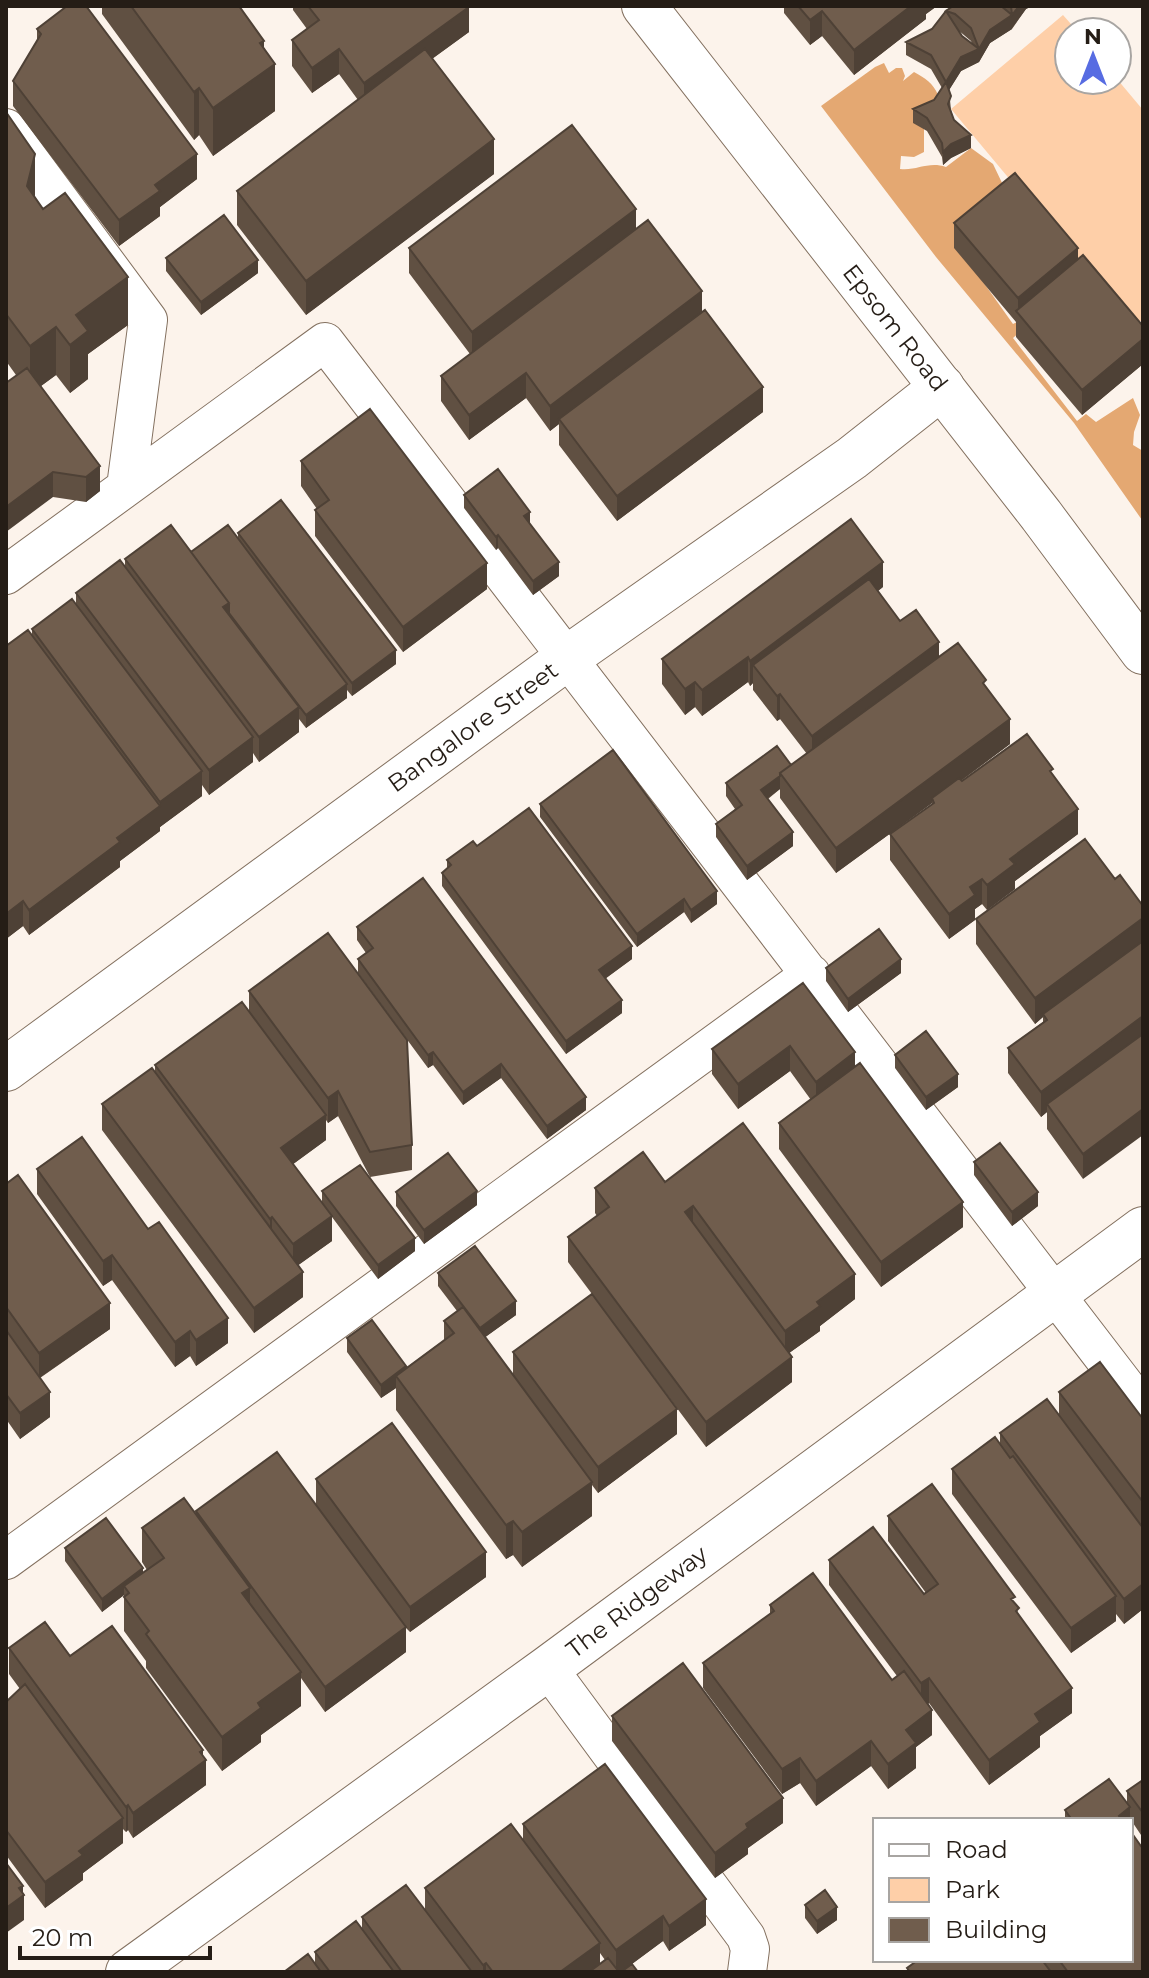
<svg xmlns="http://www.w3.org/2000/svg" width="1149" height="1978" viewBox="0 0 1149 1978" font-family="Montserrat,sans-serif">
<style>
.green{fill:#fecfa8}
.forest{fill:#e4a872}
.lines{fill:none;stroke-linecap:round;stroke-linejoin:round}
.lane-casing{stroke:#83705f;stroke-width:40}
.street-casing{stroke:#83705f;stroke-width:46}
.secondary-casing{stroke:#83705f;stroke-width:46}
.lane{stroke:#fff;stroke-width:38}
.street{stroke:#fff;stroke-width:44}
.secondary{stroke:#fff;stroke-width:44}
.wall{fill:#605042;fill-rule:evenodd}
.shaded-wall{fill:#4e4136}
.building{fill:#705d4d;stroke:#4e4136;stroke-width:2}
.labels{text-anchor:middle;stroke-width:8;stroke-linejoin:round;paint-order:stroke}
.street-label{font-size:24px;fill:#251d16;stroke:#fff}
</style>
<rect width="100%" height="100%" fill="#fcf3eb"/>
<path class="green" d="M 1063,15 L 1078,32 L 1069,32 L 1069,80 L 1117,79 L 1143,110 L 1143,319 L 1133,327 L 951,109 Z"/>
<path class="forest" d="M 884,63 L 889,73 L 896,68 L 902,68 L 905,76 L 903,81 L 914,72 C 925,78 933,83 938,95 L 924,129 L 924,152 L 914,157 L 901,156 L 900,169 C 917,171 928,161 946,167 L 971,148 L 993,164 L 1004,187 L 959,248 L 1013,324 L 1017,322 L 1022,330 L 1013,338 L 1077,421 L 1086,414 L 1096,422 L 1133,398 L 1140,415 L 1134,432 L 1133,445 L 1143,451 L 1143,546 L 1141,542 L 1142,520 L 1074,423 L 936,257 L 821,106 L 875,67 Z"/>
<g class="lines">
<g class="lane-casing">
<path id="lane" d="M 6,128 L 148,320 L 126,487
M 6,575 L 325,342 L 1143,1409
M 6,1560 L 811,974
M 548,1668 L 746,1937 L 750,1949 L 747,1972"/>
</g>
<g class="street-casing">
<path id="street" d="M 6,1069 L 567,658 L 852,458 L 942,387
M 128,1972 L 548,1668 L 1143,1229"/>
</g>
<g class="secondary-casing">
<path id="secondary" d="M 644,6 L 1041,515 L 1143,652"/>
</g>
<use href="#lane" class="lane"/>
<use href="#street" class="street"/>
<use href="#secondary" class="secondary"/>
</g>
<path class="wall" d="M 102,6 L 239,6 L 264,49 L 275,111 L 213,156 L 199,135 L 194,140 L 102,14 Z
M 293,6 L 469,6 L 469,32 L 432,59 L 494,174 L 306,315 L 237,225 L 237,191 L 358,100 L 339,74 L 312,93 L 292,66 L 292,40 L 307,29 L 293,10 Z
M 784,6 L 937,6 L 926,14 L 926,19 L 854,75 L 822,36 L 810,45 L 784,13 Z
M 1003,6 L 1032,6 L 1026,9 L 1012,29 L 990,43 L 979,62 L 961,71 L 949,90 L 951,110 L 954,120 L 971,148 L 951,158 L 943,165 L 942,157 L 927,131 L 913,123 L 913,109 L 934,100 L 942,88 L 931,69 L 906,55 L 906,42 L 932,29 L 946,11 L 1005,10 ZM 958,30 L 971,41 L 972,44 L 962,36 Z
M 37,29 L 197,179 L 160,207 L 160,216 L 119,246 L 13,106 L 13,81 L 37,41 Z
M 6,112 L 35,198 L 128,325 L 88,354 L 88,379 L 70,393 L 56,375 L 41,386 L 100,491 L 86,502 L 53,497 L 16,375 L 6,361 Z
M 954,223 L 1078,260 L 1143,326 L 1143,364 L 1082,415 L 1016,337 L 1016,322 L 954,248 Z
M 636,230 L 702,312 L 763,412 L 617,521 L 559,445 L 559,424 L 550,431 L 526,398 L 469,440 L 441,401 L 441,376 L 470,354 L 409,273 L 409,248 Z
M 166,258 L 258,273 L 201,315 L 166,271 Z
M 301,461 L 487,589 L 403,652 L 315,536 L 315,510 L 317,509 L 301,486 Z
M 464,495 L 530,524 L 559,576 L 533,595 L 498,548 L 496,550 L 464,508 Z
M 238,533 L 396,664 L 352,696 L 347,690 L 347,698 L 306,728 L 299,719 L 299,732 L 259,762 L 253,753 L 253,762 L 209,795 L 202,785 L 202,796 L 160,827 L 160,831 L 120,861 L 120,867 L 29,935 L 23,926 L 6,939 L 6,646 L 32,636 L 32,629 L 76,605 L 76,593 L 125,567 L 125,559 L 191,552 L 238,540 Z
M 883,587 L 878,591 L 900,621 L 939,657 L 986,687 L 1010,744 L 961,781 L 1053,776 L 1078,834 L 1015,881 L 1015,889 L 987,910 L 982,904 L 975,909 L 975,920 L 949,939 L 890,860 L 890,834 L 932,804 L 932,803 L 836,873 L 780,798 L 780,789 L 768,799 L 793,846 L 747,880 L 716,837 L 716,824 L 735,809 L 726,796 L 726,783 L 791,765 L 807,754 L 780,719 L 777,721 L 753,690 L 753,683 L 750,686 L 748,682 L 702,716 L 695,707 L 685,715 L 662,684 L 662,659 Z
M 540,804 L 717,904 L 691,923 L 684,912 L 637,947 L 540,817 Z
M 1085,839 L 1083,1179 L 1047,1129 L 1047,1112 L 1041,1117 L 1008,1073 L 1008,1048 L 1043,1022 L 1043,1017 L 1035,1024 L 976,944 L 976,919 Z
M 477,846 L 632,959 L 605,979 L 622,1013 L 566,1054 L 442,886 L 442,873 L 447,869 L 447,860 Z
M 357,927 L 586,1110 L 547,1139 L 501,1078 L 463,1105 L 433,1065 L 428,1068 L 358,973 L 358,959 L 366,953 L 357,940 Z
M 826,968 L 901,973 L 848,1012 L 826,981 Z
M 803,983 L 855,1067 L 963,1227 L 881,1287 L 779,1149 L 779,1123 L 811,1100 L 790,1071 L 738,1109 L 712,1074 L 712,1049 Z
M 249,991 L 412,1145 L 412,1170 L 370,1177 L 415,1251 L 378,1279 L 332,1217 L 332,1241 L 298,1265 L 303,1297 L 254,1333 L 102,1130 L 102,1104 L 155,1073 L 155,1065 L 249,1011 ZM 338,1116 L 370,1177 L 322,1191 L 322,1203 L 293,1164 L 326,1140 L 326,1120 L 328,1123 Z
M 895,1055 L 958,1087 L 926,1110 L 895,1068 Z
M 974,1162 L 1038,1206 L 1012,1226 L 974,1175 Z
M 37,1169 L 148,1229 L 228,1343 L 196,1366 L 190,1356 L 175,1367 L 112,1280 L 103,1286 L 37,1194 Z
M 665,1182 L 855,1299 L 820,1326 L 820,1331 L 789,1353 L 792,1382 L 706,1447 L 638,1356 L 677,1434 L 598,1493 L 592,1485 L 592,1516 L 522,1567 L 513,1555 L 506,1559 L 396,1410 L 396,1388 L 381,1398 L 347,1352 L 347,1338 L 406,1368 L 444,1340 L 444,1321 L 457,1311 L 438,1286 L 438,1273 L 516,1315 L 485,1337 L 513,1375 L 513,1352 L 592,1294 L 568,1262 L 568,1237 L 597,1216 L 595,1213 L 595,1188 Z
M 6,1184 L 110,1329 L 40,1378 L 50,1417 L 20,1439 L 6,1419 Z
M 396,1192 L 477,1205 L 424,1244 L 396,1206 Z
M 1059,1392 L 1143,1419 L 1143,1609 L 1124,1624 L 1116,1614 L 1116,1621 L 1071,1653 L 952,1494 L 952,1469 L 1000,1445 L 1000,1433 L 1059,1416 Z
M 316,1479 L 486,1577 L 410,1632 L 406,1628 L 406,1652 L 325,1712 L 301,1678 L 301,1706 L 261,1735 L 261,1742 L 222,1771 L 146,1668 L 146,1661 L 124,1631 L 124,1595 L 102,1612 L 65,1561 L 65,1548 L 143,1573 L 147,1570 L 142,1562 L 142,1528 L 196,1515 L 196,1511 L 316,1504 Z
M 888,1516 L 1015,1603 L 1019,1616 L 1072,1713 L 1040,1736 L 1040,1747 L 989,1785 L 929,1703 L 928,1704 L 932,1735 L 916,1747 L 916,1768 L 888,1789 L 871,1766 L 816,1806 L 800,1783 L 782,1794 L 703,1688 L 703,1663 L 770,1614 L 770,1605 L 892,1680 L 897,1676 L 829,1585 L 829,1560 L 924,1594 L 926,1593 L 888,1541 Z
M 9,1648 L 70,1656 L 203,1756 L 206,1785 L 133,1838 L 128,1830 L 126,1832 L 123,1829 L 123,1843 L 83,1873 L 83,1880 L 45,1908 L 6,1855 L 6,1702 L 20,1689 L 9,1674 Z
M 612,1716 L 783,1823 L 748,1848 L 748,1854 L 715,1878 L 612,1741 Z
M 1143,1780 L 1143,1838 L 1131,1820 L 1065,1820 L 1065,1810 L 1127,1804 L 1127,1791 Z
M 523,1824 L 706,1925 L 669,1951 L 663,1941 L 632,1964 L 638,1972 L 284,1972 L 315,1964 L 315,1952 L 362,1928 L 362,1917 L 425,1909 L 425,1888 L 523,1840 ZM 600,1953 L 605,1960 L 600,1964 Z
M 805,1905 L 837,1920 L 817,1934 L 805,1918 Z
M 918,1960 L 1131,1960 L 1143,1972 L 907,1972 L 907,1968 Z"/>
<path class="shaded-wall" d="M 911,6 L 937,6 L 926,14 L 926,19 L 854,75 L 854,50 Z
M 1019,6 L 1032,6 L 1026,9 L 1012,28 L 1012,15 Z
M 469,7 L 469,32 L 364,108 L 364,83 Z
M 822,11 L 822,36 L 810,45 L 810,20 Z
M 1012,15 L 1012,29 L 990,43 L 979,62 L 961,71 L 946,95 L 946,82 L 961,57 L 979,49 L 990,30 Z
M 264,41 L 264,71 L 275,64 L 275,111 L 213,156 L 213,108 L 260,43 Z
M 339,49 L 339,74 L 312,93 L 312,68 Z
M 199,88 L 199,135 L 194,140 L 194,92 Z
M 971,135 L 971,148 L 951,158 L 943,165 L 943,152 L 951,144 Z
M 494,139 L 494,174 L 306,315 L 306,281 Z
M 35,154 L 35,201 L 27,186 Z
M 197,154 L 197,179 L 160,207 L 160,216 L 119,246 L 119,220 L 155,185 Z
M 636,209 L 636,234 L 472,357 L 472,332 Z
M 1078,248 L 1078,273 L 1018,313 L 1018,298 Z
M 258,260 L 258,273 L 201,315 L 201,302 Z
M 128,277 L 128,325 L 88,354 L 88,379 L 70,393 L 70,345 L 76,315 Z
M 702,291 L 702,316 L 559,419 L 559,424 L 550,431 L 550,406 Z
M 56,327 L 56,375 L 30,394 L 30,346 Z
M 1143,339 L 1143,364 L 1082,415 L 1082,390 Z
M 526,373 L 526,398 L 469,440 L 469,415 Z
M 763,387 L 763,412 L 617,521 L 617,496 Z
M 100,466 L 100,491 L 86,502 L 86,477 Z
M 53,472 L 53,497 L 6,532 L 6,507 Z
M 530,512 L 530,525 L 524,516 Z
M 498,535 L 498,548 L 496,550 L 496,537 Z
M 559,562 L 559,576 L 533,595 L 533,581 Z
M 883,562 L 883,587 L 762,677 L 753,665 L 753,683 L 750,686 L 750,661 Z
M 487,563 L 487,589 L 403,652 L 403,627 Z
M 229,603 L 229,628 L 223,607 Z
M 939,642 L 939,667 L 812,761 L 812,736 Z
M 396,650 L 396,664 L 352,696 L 352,683 Z
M 748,657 L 748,682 L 702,716 L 702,690 Z
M 695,682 L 695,707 L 685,715 L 685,689 Z
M 347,684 L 347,698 L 306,728 L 306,715 Z
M 780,694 L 780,719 L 777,721 L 777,696 Z
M 299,707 L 299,732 L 259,762 L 259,737 Z
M 1010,719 L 1010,744 L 933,801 L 932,798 L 932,803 L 836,873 L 836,848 Z
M 253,737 L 253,762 L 209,795 L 209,770 Z
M 202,771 L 202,796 L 160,827 L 160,831 L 120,861 L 120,867 L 29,935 L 29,910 L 117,838 L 160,806 L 160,802 Z
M 780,776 L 780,789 L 761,803 L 761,790 Z
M 1078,809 L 1078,834 L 1015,881 L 1015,889 L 987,910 L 987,885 L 1010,859 Z
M 793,832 L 793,846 L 747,880 L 747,866 Z
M 982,879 L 982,904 L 975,909 L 975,920 L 949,939 L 949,914 L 970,887 Z
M 717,891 L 717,904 L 691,923 L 691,910 Z
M 684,899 L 684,912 L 637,947 L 637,934 Z
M 23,901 L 23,926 L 6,939 L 6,914 Z
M 1143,918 L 1143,943 L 1043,1014 L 1043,1017 L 1035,1024 L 1035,998 Z
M 632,946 L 632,959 L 599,983 L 599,970 Z
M 901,959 L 901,973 L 848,1012 L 848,999 Z
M 622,1000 L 622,1013 L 566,1054 L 566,1041 Z
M 1143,1016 L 1143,1042 L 1047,1104 L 1047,1112 L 1041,1117 L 1041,1092 Z
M 790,1046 L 790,1071 L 738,1109 L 738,1084 Z
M 433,1052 L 433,1065 L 428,1068 L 428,1055 Z
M 855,1052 L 855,1078 L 816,1107 L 816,1082 Z
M 501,1064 L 501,1078 L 463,1105 L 463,1092 Z
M 958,1074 L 958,1087 L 926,1110 L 926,1097 Z
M 338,1091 L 338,1116 L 328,1123 L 328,1098 Z
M 586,1097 L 586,1110 L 547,1139 L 547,1126 Z
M 1143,1109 L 1143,1135 L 1083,1179 L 1083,1154 Z
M 326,1115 L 326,1140 L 281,1173 L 281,1148 Z
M 477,1191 L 477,1205 L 424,1244 L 424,1230 Z
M 1038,1192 L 1038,1206 L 1012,1226 L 1012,1212 Z
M 963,1202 L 963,1227 L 881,1287 L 881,1262 Z
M 693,1206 L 693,1231 L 685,1212 Z
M 332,1216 L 332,1241 L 293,1269 L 293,1244 Z
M 272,1217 L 272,1242 L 270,1244 L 270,1219 Z
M 415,1238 L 415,1251 L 378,1279 L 378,1265 Z
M 112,1255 L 112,1280 L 103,1286 L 103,1261 Z
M 303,1272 L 303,1297 L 254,1333 L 254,1308 Z
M 855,1274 L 855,1299 L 820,1326 L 820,1331 L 785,1356 L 785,1331 L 817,1302 Z
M 516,1301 L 516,1315 L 480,1341 L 480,1328 Z
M 110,1303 L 110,1329 L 39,1378 L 39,1353 Z
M 228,1318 L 228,1343 L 196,1366 L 196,1340 Z
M 190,1331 L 190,1356 L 175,1367 L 175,1342 Z
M 792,1357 L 792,1382 L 706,1447 L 706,1422 Z
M 406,1366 L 406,1379 L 396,1376 L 396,1388 L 381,1398 L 381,1385 Z
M 50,1392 L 50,1417 L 20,1439 L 20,1413 Z
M 677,1409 L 677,1434 L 598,1493 L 598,1467 Z
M 592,1482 L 592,1516 L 522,1567 L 522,1532 Z
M 513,1521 L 513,1555 L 506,1559 L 506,1525 Z
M 486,1552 L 486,1577 L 410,1632 L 410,1607 Z
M 143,1568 L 143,1582 L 124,1586 L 124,1595 L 102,1612 L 102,1599 Z
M 1143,1584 L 1143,1609 L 1124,1624 L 1124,1599 Z
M 250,1588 L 250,1622 L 242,1593 Z
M 1116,1596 L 1116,1621 L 1071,1653 L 1071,1628 Z
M 406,1627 L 406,1652 L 325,1712 L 325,1687 Z
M 301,1672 L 301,1706 L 261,1735 L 261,1742 L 222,1771 L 222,1737 L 258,1703 Z
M 929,1678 L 929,1703 L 921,1709 L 921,1683 Z
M 1072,1688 L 1072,1713 L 1040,1736 L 1040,1747 L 989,1785 L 989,1760 L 1035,1714 Z
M 932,1710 L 932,1735 L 916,1747 L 916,1768 L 888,1789 L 888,1764 L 906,1730 Z
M 871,1741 L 871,1766 L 816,1806 L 816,1781 Z
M 203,1750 L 203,1762 L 206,1760 L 206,1785 L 133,1838 L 133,1813 Z
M 800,1758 L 800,1783 L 782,1794 L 782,1769 Z
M 783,1798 L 783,1823 L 748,1848 L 748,1854 L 715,1878 L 715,1853 L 746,1824 Z
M 128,1805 L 128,1830 L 126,1832 L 126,1807 Z
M 1130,1807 L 1130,1820 L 1119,1820 L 1119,1816 Z
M 123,1818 L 123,1843 L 83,1873 L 83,1880 L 45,1908 L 45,1882 L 79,1851 Z
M 23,1886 L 23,1896 L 24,1895 L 24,1920 L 6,1933 L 6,1908 L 19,1888 Z
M 706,1899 L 706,1925 L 669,1951 L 669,1926 Z
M 837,1907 L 837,1920 L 817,1934 L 817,1921 Z
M 663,1916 L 663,1941 L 621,1972 L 616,1972 L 616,1950 Z
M 600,1943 L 600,1968 L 594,1972 L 560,1972 Z
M 486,1963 L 486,1972 L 483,1972 L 483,1965 Z"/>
<path class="building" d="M 67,6 L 86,6 L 197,154 L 155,185 L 160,191 L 119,220 L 13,81 L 41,34 L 37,29 Z
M 131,6 L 239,6 L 264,41 L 260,43 L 275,64 L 213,108 L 199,88 L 194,92 Z
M 308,6 L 469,6 L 469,7 L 364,83 L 339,49 L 312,68 L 292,40 L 319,20 Z
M 798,6 L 911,6 L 854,50 L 822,11 L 810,20 Z
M 953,6 L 1001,6 L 1012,15 L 990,30 L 979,49 L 971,28 L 955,14 L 946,11 Z
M 1011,6 L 1019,6 L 1012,15 Z
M 946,11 L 962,36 L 979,49 L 961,57 L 946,82 L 931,55 L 906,42 L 932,29 Z
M 425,49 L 494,139 L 306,281 L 237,191 Z
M 946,82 L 951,96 L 948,104 L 954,120 L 971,135 L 951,144 L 943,152 L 942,143 L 927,118 L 913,109 L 934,100 Z
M 6,112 L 35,154 L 27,186 L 43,209 L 65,193 L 128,277 L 76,315 L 88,331 L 70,345 L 56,327 L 30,346 L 6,314 Z
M 572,125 L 636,209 L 472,332 L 409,248 Z
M 1015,173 L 1078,248 L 1018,298 L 954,223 Z
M 224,215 L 258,260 L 201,302 L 166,258 Z
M 648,220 L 702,291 L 550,406 L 526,373 L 469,415 L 441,376 Z
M 1083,255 L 1143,326 L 1143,339 L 1082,390 L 1016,311 Z
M 705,310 L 763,387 L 617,496 L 559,419 Z
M 27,368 L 100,466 L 86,477 L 53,472 L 6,507 L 6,383 Z
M 370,409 L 487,563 L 403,627 L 315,510 L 329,500 L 301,461 Z
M 498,469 L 530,512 L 524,516 L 559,562 L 533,581 L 498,535 L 496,537 L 464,495 Z
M 281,500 L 396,650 L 352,683 L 238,533 Z
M 851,519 L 883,562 L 750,661 L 748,657 L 702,690 L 695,682 L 685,689 L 662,659 Z
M 171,525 L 229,603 L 223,607 L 299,707 L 259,737 L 125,559 Z
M 228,525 L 347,684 L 306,715 L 229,613 L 229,603 L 191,552 Z
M 120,560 L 253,737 L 209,770 L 76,593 Z
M 869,579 L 900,621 L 916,610 L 939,642 L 812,736 L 780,694 L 777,696 L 753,665 Z
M 72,599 L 202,771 L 160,802 L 32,629 Z
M 28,630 L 160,806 L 117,838 L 120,842 L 29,910 L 23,901 L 6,914 L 6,646 Z
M 958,643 L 986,680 L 983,683 L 1010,719 L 836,848 L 780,773 Z
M 1027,734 L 1053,769 L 1050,771 L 1078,809 L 1010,859 L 1015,864 L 987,885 L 982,879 L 970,887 L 975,895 L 949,914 L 890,834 L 934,803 L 932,798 L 959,778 L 962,781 Z
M 777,746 L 791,765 L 780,773 L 780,776 L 761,790 L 793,832 L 747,866 L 716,824 L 742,805 L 726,783 Z
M 613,750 L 717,891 L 691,910 L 684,899 L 637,934 L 540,804 Z
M 529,808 L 632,946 L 599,970 L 622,1000 L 566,1041 L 442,873 L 451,865 L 447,860 L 473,841 L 477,846 Z
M 1085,839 L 1115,879 L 1120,875 L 1143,906 L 1143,918 L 1035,998 L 976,919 Z
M 423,878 L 586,1097 L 547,1126 L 501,1064 L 463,1092 L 433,1052 L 428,1055 L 358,959 L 373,948 L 357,927 Z
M 879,929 L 901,959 L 848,999 L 826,968 Z
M 328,933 L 407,1040 L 412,1145 L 370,1152 L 338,1091 L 328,1098 L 249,991 Z
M 1143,941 L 1143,1016 L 1041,1092 L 1008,1048 L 1047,1020 L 1043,1014 Z
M 803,983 L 855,1052 L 816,1082 L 790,1046 L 738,1084 L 712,1049 Z
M 242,1002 L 326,1115 L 281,1148 L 332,1216 L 293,1244 L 272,1217 L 270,1219 L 155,1065 Z
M 926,1031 L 958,1074 L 926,1097 L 895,1055 Z
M 1143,1034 L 1143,1109 L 1083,1154 L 1047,1104 Z
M 860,1063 L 963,1202 L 881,1262 L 779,1123 Z
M 152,1068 L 303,1272 L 254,1308 L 102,1104 Z
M 743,1123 L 855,1274 L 817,1302 L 820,1306 L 785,1331 L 693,1206 L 685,1212 L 792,1357 L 706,1422 L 568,1237 L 609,1207 L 595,1188 L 643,1152 L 665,1182 Z
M 82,1137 L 148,1229 L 159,1222 L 228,1318 L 196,1340 L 190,1331 L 175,1342 L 112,1255 L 103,1261 L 37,1169 Z
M 1000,1143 L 1038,1192 L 1012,1212 L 974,1162 Z
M 448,1153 L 477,1191 L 424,1230 L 396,1192 Z
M 360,1165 L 415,1238 L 378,1265 L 322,1191 Z
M 18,1175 L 110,1303 L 39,1353 L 6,1307 L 6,1184 Z
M 475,1246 L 516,1301 L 480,1328 L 438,1273 Z
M 592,1294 L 677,1409 L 598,1467 L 513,1352 Z
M 463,1307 L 592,1482 L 522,1532 L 513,1521 L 506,1525 L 396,1376 L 454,1333 L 444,1321 Z
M 372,1320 L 406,1366 L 381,1385 L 347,1338 Z
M 6,1330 L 50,1392 L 20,1413 L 6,1394 Z
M 1100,1362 L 1143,1419 L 1143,1502 L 1059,1392 Z
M 1047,1399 L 1143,1528 L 1143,1584 L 1124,1599 L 1000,1433 Z
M 392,1423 L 486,1552 L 410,1607 L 316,1479 Z
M 995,1437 L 1010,1458 L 1013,1456 L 1116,1596 L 1071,1628 L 952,1469 Z
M 277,1452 L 406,1627 L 325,1687 L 196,1511 Z
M 932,1484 L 1015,1597 L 1011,1599 L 1019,1608 L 1016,1611 L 1072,1688 L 1035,1714 L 1040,1722 L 989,1760 L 929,1678 L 921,1683 L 829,1560 L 873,1527 L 924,1594 L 938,1584 L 888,1516 Z
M 184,1498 L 250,1588 L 242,1593 L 301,1672 L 258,1703 L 261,1708 L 222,1737 L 146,1634 L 149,1631 L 124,1597 L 129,1593 L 124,1586 L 164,1558 L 142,1528 Z
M 106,1518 L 143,1568 L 102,1599 L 65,1548 Z
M 813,1573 L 892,1680 L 904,1671 L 932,1710 L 906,1730 L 916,1743 L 888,1764 L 871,1741 L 816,1781 L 800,1758 L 782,1769 L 703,1663 L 774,1611 L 770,1605 Z
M 45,1622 L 70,1656 L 112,1626 L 203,1750 L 200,1752 L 206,1760 L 133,1813 L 128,1805 L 126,1807 L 9,1648 Z
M 683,1663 L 783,1798 L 746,1824 L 748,1828 L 715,1853 L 612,1716 Z
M 25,1684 L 123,1818 L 79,1851 L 83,1855 L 45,1882 L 6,1830 L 6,1702 Z
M 605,1764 L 706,1899 L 669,1926 L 663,1916 L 616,1950 L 523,1824 Z
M 1109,1779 L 1130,1807 L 1119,1816 L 1122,1820 L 1072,1820 L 1065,1810 Z
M 1143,1780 L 1143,1813 L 1127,1791 Z
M 511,1824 L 600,1943 L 560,1972 L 493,1972 L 486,1963 L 483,1965 L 425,1888 Z
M 1131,1832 L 1143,1849 L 1143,1972 L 1068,1972 L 1059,1960 L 1131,1960 Z
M 6,1863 L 23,1886 L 19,1888 L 24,1895 L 6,1908 Z
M 406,1885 L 472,1972 L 402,1972 L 362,1917 Z
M 825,1890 L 837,1907 L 817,1921 L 805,1905 Z
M 356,1921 L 394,1972 L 330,1972 L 315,1952 Z
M 308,1954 L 321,1972 L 284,1972 Z
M 608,1958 L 619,1972 L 589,1972 Z
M 918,1960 L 1042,1960 L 1051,1972 L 910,1972 L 907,1968 Z
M 632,1964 L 638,1972 L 621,1972 Z"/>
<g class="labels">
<g class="street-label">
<text transform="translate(895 328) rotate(52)" y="8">Epsom Road</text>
<text transform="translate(473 727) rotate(-36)" y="8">Bangalore Street</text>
<text transform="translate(637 1602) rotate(-37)" y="8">The Ridgeway</text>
</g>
</g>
<rect width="1149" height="1978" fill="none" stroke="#251d16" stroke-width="16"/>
<rect x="873" y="1818" width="260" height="144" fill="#ffffff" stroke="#a8a5a2" stroke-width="2"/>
<rect x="889" y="1844" width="40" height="12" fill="#ffffff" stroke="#a8a5a2" stroke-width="2"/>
<text x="945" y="1858" font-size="24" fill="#251d16">Road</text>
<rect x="889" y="1878" width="40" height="24" fill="#fecfa8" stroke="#a8a5a2" stroke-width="2"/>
<text x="945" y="1898" font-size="24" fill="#251d16">Park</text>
<rect x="889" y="1918" width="40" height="24" fill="#705d4d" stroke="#a8a5a2" stroke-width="2"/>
<text x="945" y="1938" font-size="24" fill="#251d16">Building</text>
<g transform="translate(1093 56)"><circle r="38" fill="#ffffff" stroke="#a8a5a2" stroke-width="2"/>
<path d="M0-6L14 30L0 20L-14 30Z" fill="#576ce2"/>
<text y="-12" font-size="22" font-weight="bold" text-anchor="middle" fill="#251d16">N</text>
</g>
<path d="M20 1946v12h190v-12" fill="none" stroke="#251d16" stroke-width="4"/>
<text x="32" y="1946" font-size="24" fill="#251d16" stroke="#ffffff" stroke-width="6" paint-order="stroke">20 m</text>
</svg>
